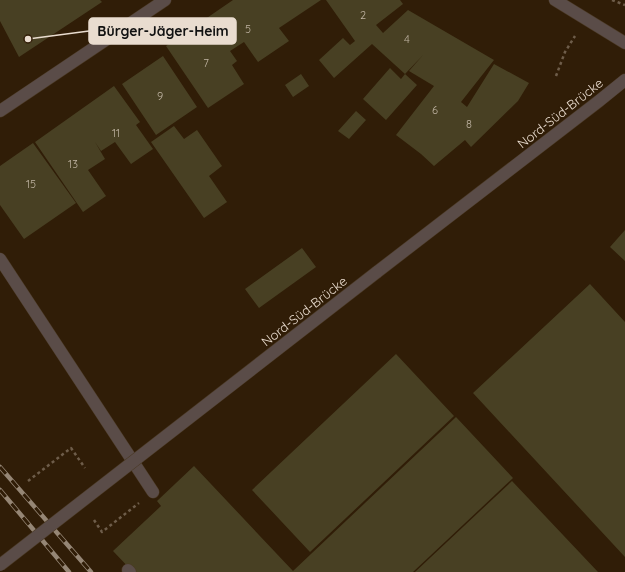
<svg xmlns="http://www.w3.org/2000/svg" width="625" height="572" viewBox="0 0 625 572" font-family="Quicksand,sans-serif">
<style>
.building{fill:#484023}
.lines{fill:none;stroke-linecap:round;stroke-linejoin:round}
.minor-casing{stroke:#4a3823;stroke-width:13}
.path{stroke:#6e5d4a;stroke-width:2.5;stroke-dasharray:3 3;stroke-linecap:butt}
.minor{stroke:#5a4c48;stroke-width:12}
.rail-casing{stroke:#958675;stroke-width:4.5}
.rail{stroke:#301d07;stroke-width:3;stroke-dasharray:9;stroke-linecap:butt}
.minor-bridge-casing{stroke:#4a3823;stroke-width:13;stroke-linecap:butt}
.minor-bridge{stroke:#5a4c48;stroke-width:12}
.labels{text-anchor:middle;stroke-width:3;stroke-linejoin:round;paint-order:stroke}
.number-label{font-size:11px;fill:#c1b5a4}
.street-label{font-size:13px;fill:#e9dccf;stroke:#301d07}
.leader{fill:none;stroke:#e9dccf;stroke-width:1.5}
.callout-dot{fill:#e9dccf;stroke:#301d07;stroke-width:1.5}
.callout{fill:#e9dccf;stroke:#e9dccf;stroke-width:1.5}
.callout-label{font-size:14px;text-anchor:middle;font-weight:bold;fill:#111}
</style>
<rect width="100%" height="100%" fill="#301d07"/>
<path class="building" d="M 0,0 L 100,0 L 102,2 L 19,57 L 0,21 Z
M 233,0 L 321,0 L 279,28 L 289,41 L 258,62 L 244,42 L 230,51 L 237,61 L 232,65 L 244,84 L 208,108 L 166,46 Z
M 326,0 L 400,0 L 403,4 L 376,25 L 383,33 L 408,10 L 494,60 L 461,102 L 467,107 L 494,64 L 529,83 L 518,101 L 471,147 L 465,140 L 434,166 L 421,154 L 445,123 L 421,154 L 396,135 L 434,86 L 409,71 L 423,55 L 405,74 L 372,44 L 334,78 L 319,60 L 343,38 L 350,45 L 355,41 Z
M 163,56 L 197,107 L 156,135 L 122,84 Z
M 390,68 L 401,79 L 405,74 L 417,85 L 386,120 L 363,99 Z
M 301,74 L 309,86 L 293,97 L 285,85 Z
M 114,86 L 140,122 L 136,125 L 153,149 L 131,164 L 115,142 L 101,151 L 95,142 L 105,159 L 88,170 L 106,196 L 83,212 L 35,142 Z
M 356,111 L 366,120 L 349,139 L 338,131 Z
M 174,126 L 184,139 L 197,130 L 222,166 L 209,176 L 227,202 L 204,218 L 151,142 Z
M 33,143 L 76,203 L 24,239 L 0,205 L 0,166 Z
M 625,230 L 625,261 L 610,247 Z
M 302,248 L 316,267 L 259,308 L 245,289 Z
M 590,284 L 625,322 L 625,557 L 473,393 Z
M 396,354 L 454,416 L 310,552 L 252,490 Z
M 456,417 L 513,478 L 413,572 L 133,572 L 113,551 L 161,506 L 157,501 L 194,466 L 293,571 Z
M 512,481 L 598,572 L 415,572 Z"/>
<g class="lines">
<g class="minor-casing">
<path id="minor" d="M 555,0 L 625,43
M 0,111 L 165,0
M 0,259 L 153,492
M 377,272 L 599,101 L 625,80
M 128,570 L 130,572"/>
</g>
<path class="path" d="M 612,0 L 625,5
M 556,76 L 565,52 L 575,36
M 28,481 L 71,448 L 85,468
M 94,520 L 102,532 L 139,503"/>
<use href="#minor" class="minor"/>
<g class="rail-casing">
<path id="rail" d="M 0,467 L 91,572
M 0,490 L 69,572"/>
</g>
<use href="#rail" class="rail"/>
<g class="minor-bridge-casing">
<path id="minor-bridge" d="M 0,565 L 377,272"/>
</g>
<use href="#minor-bridge" class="minor-bridge"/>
</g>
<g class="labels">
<g class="number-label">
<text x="363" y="19">2</text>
<text x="248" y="33">5</text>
<text x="407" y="43">4</text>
<text x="206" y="67">7</text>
<text x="160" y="100">9</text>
<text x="435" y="114">6</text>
<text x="469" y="128">8</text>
<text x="116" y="137">11</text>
<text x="73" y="168">13</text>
<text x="31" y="188">15</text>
</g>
<g class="street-label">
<text transform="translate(560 113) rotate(-38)" y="5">Nord-Süd-Brücke</text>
<text transform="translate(304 311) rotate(-38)" y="5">Nord-Süd-Brücke</text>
</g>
</g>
<path class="leader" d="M28 39L89 31"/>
<circle class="callout-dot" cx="28" cy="39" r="4"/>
<rect class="callout" x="89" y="18" width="147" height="26" rx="4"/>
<g class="callout-label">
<text x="163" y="36">Bürger-Jäger-Heim</text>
</g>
</svg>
